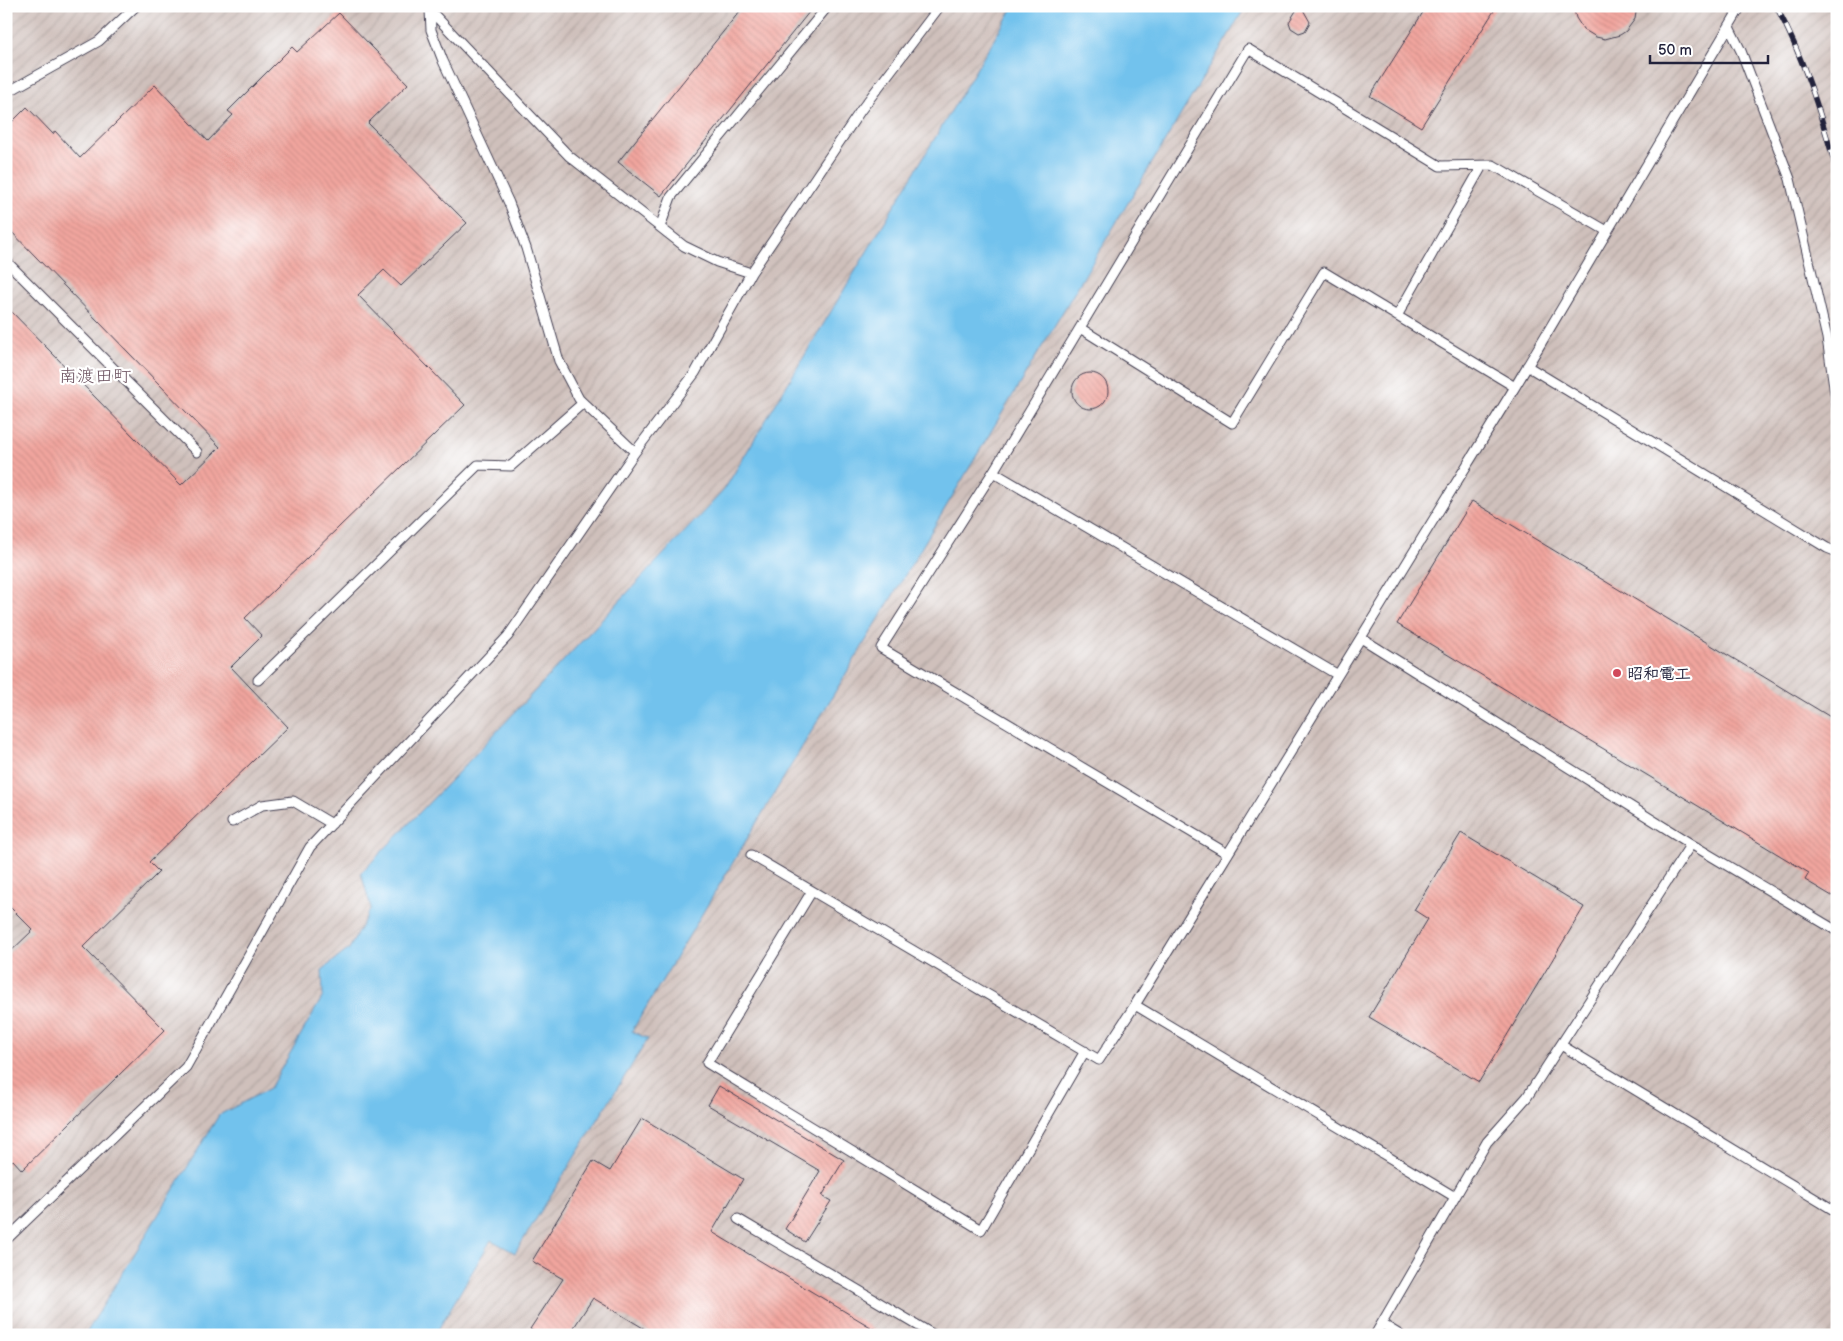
<svg xmlns="http://www.w3.org/2000/svg" width="1843" height="1341" viewBox="0 0 1843 1341" font-family="'Balsamiq Sans','Klee One',sans-serif">
<style>
.industrial{fill:url(#industrial-furrows)}
.water{fill:#72c2ed;stroke:#4a7294}
.building{fill:url(#building-back-hatch)}
.lines{fill:none;stroke-linecap:round;stroke-linejoin:round}
.lane-casing{stroke:#423e50;stroke-width:11}
.lane{stroke:#fff;stroke-width:9}
.rail-casing{stroke:#22223b;stroke-width:5.5}
.rail{stroke:#fff;stroke-width:4;stroke-dasharray:11;stroke-linecap:butt}
.poi-dot{fill:#d1495b;stroke:#fff;stroke-width:2}
.labels{text-anchor:middle;stroke-width:4.5;stroke-linejoin:round;paint-order:stroke}
.poi-label{font-size:16px;font-weight:bold;fill:#22223b;stroke:#fff;text-anchor:start}
.neighbourhood-label{font-size:18px;fill:#6a505e;stroke:#fff}
</style>
<defs>
<pattern id="industrial-furrows" width="10" height="10" patternUnits="userSpaceOnUse" patternTransform="scale(1.25)"><rect width="10" height="10" fill="#cfc0bb"/><path d="M-1 1l2-2M0 10L10 0M9 11l2-2" fill="none" stroke="#b1a5a2"/></pattern>
<pattern id="building-back-hatch" width="6" height="6" patternUnits="userSpaceOnUse" patternTransform="scale(1.25)"><rect width="6" height="6" fill="#f1a59e"/><path d="M-1 5l2 2M0 0l6 6M5-1l2 2" fill="none" stroke="#ce8e89"/></pattern>
</defs>
<rect width="100%" height="100%" fill="#fff"/>
<filter id="ink" filterUnits="userSpaceOnUse"><feTurbulence type="fractalNoise" baseFrequency=".02" numOctaves="2"/><feDisplacementMap in="SourceGraphic" scale="10" xChannelSelector="R" yChannelSelector="G"/><feConvolveMatrix kernelMatrix="1 2 1 2 8 2 1 2 1" color-interpolation-filters="sRGB"/></filter>
<filter id="wash" filterUnits="userSpaceOnUse"><feTurbulence type="fractalNoise" baseFrequency=".0096" numOctaves="4" result="noise"/><feDisplacementMap in="SourceGraphic" scale="20" xChannelSelector="R" yChannelSelector="G"/><feGaussianBlur stdDeviation="1.12" result="paint"/><feColorMatrix in="noise" values="0 0 0 0 0 0 0 0 0 0 0 0 0 0 0 0 0 1.4 0 .05"/><feComposite in="paint" operator="in"/></filter>
<g filter="url(#wash)">
<rect width="100%" height="100%" fill="#f6e0c8"/>
<path class="industrial" d="M 6,6 L 1014,6 L 724,490 L 451,780 L 361,873 L 371,908 L 349,949 L 322,970 L 323,996 L 270,1088 L 219,1115 L 85,1335 L 6,1335 Z
M 1246,6 L 1837,6 L 1837,1335 L 435,1335 L 491,1240 L 515,1253 L 648,1039 L 631,1031 Z"/>
<path class="water" d="M 1014,6 L 1246,6 L 632,1031 L 648,1039 L 515,1253 L 491,1240 L 435,1335 L 85,1335 L 219,1115 L 270,1088 L 323,996 L 322,970 L 349,949 L 371,908 L 361,873 L 451,780 L 724,490 Z"/>
<g id="blocks">
<path class="building" d="M 744,6 L 814,6 L 661,196 L 618,162 Z
M 1299,6 L 1301,6 L 1310,22 L 1305,31 L 1299,33 L 1291,28 L 1289,22 Z
M 1427,6 L 1497,6 L 1421,127 L 1370,96 Z
M 1573,6 L 1637,6 L 1635,19 L 1626,31 L 1620,35 L 1605,39 L 1596,37 L 1583,29 L 1576,18 Z
M 339,13 L 408,84 L 368,123 L 467,223 L 401,286 L 384,270 L 358,295 L 465,405 L 245,618 L 262,636 L 231,667 L 288,727 L 149,862 L 159,872 L 83,947 L 165,1030 L 22,1170 L 13,1160 L 6,1166 L 6,956 L 33,930 L 6,903 L 6,306 L 181,485 L 220,447 L 6,226 L 6,128 L 27,107 L 53,134 L 55,131 L 80,158 L 155,85 L 208,141 L 233,115 L 228,111 L 292,47 L 297,52 Z
M1072 391a18 18 0 1 1 36 0a18 18 0 1 1-36 0Z
M 1472,501 L 1837,721 L 1837,889 L 1832,896 L 1805,880 L 1809,873 L 1397,624 Z
M 1461,833 L 1584,907 L 1479,1082 L 1369,1017 L 1428,919 L 1414,910 Z
M 719,1086 L 844,1160 L 822,1196 L 831,1201 L 805,1242 L 785,1229 L 820,1171 L 708,1105 Z
M 642,1118 L 743,1179 L 712,1232 L 884,1335 L 655,1335 L 593,1298 L 569,1335 L 538,1335 L 530,1329 L 563,1279 L 532,1261 L 593,1161 L 610,1171 Z"/>
</g>
</g>
<g filter="url(#ink)">
<use href="#blocks" fill-opacity="0" stroke="#423e50" stroke-width="1"/>
<g class="lines">
<g class="lane-casing">
<path id="lane" d="M 426,6 L 569,156 L 684,246 L 717,262 L 751,273 L 861,110 L 940,6
M 430,10 L 431,30 L 443,61 L 509,203 L 526,248 L 559,361 L 579,399 L 635,452
M 1729,27 L 1741,51 L 1790,179 L 1827,338 L 1837,407
M 6,93 L 99,41 L 136,6
M 660,227 L 671,197 L 828,6
M 6,261 L 197,452
M 1397,316 L 1482,166
M 1080,328 L 1232,423 L 1324,272 L 1515,387
M 1527,366 L 1827,548 L 1837,552
M 993,472 L 1338,675
M 1361,638 L 1691,844 L 1837,931
M 258,680 L 478,465 L 511,466 L 583,403
M 232,822 L 262,805 L 293,801 L 332,824
M 1228,854 L 881,648 L 993,472 L 1248,49 L 1440,166 L 1493,165 L 1607,231
M 751,855 L 1099,1060 L 1135,1005 L 1515,387 L 1741,6
M 812,891 L 707,1063 L 981,1230 L 1085,1051
M 1135,1005 L 1455,1197
M 1561,1045 L 1837,1212
M 738,1219 L 934,1335
M 6,1240 L 186,1067 L 310,847 L 508,636 L 635,452 L 695,373 L 751,273
M 1382,1324 L 1400,1335
M 1375,1335 L 1487,1142 L 1527,1097 L 1691,844"/>
</g>
<use href="#lane" class="lane"/>
<g class="rail-casing">
<path id="rail" d="M 1776,6 C 1804,58 1821,115 1837,172"/>
</g>
<use href="#rail" class="rail"/>
</g>
</g>
<circle class="poi-dot" cx="1617" cy="673" r="5"/>
<g class="labels">
<g class="poi-label">
<text x="1627" y="679">昭和電工</text>
</g>
<g class="neighbourhood-label">
<text x="95" y="382">南渡田町</text>
</g>
</g>
<rect width="1843" height="1341" fill="none" stroke="#fff" stroke-width="25"/>
<path d="M1650 55v8h118v-8" fill="none" stroke="#22223b" stroke-width="2.5"/>
<text x="1658" y="55" font-size="15" fill="#22223b" stroke="#ffffff" stroke-width="4" paint-order="stroke">50 m</text>
</svg>
